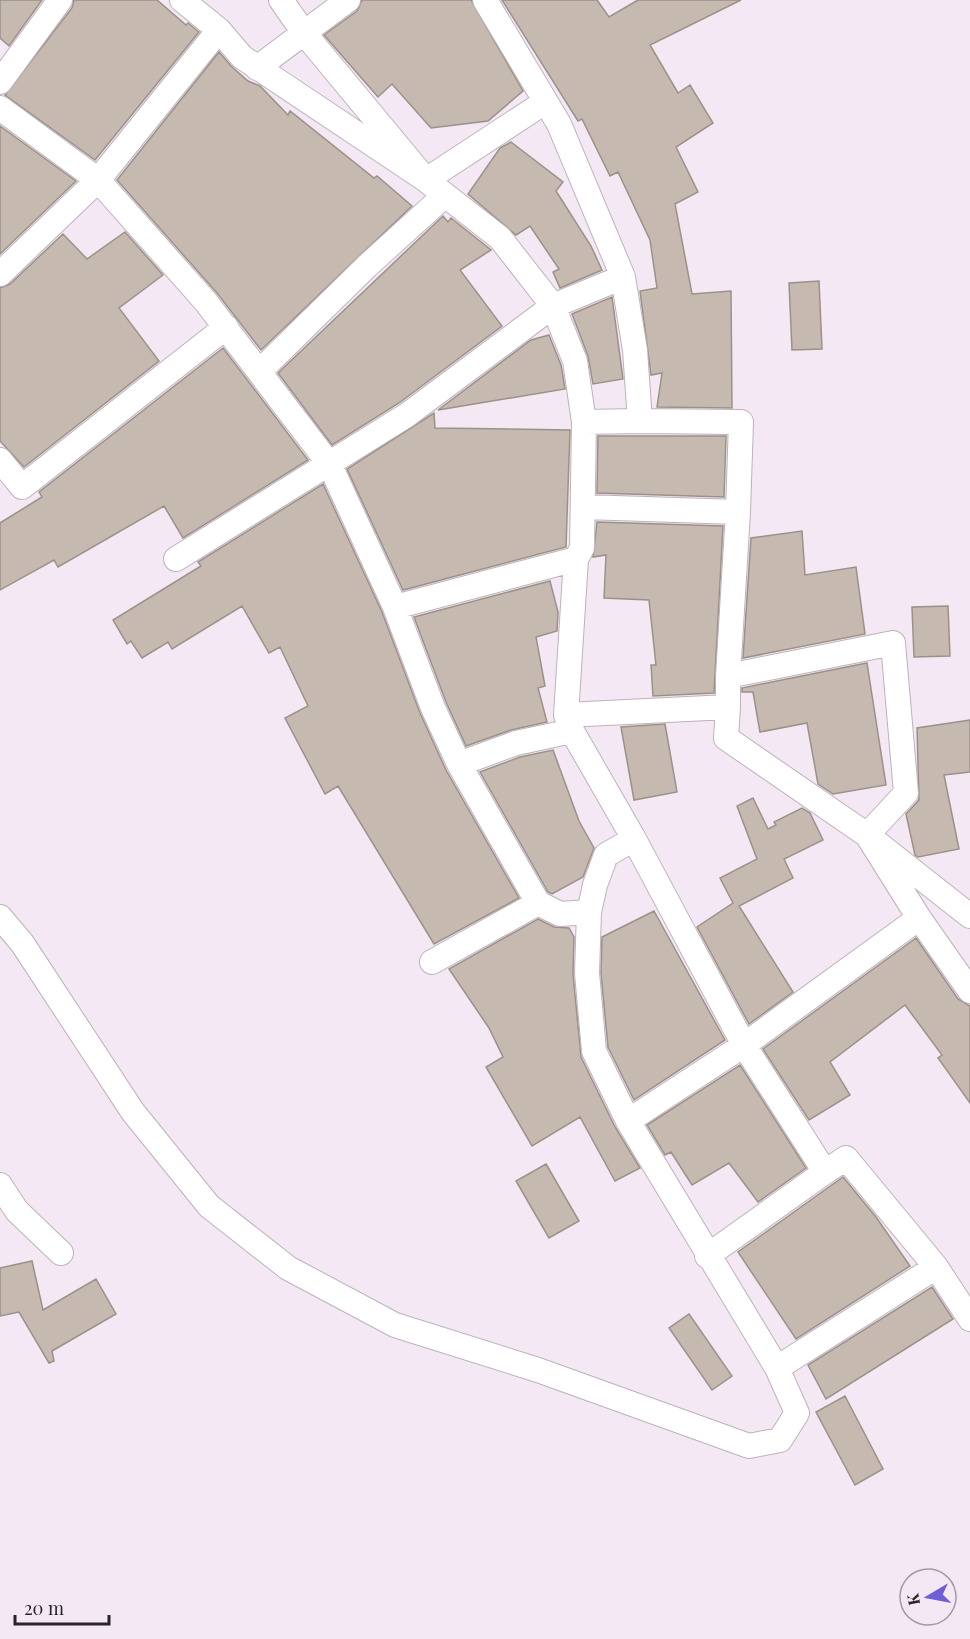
<svg xmlns="http://www.w3.org/2000/svg" width="970" height="1639" viewBox="0 0 970 1639" font-family="'Playfair Display',serif">
<style>
.building{fill:#c6bab0;stroke:#9c9188;stroke-width:1.5}
.lines{fill:none;stroke-linecap:round;stroke-linejoin:round}
.street-casing{stroke:#bdb2bc;stroke-width:26}
.street{stroke:#fff;stroke-width:24}
</style>
<rect width="100%" height="100%" fill="#f3e8f3"/>
<path class="building" d="M 0,0 L 42,0 L 9,46 L 0,38 Z
M 74,0 L 157,0 L 186,25 L 188,23 L 199,32 L 95,160 L 5,95 L 72,8 Z
M 362,0 L 471,0 L 523,91 L 488,121 L 431,128 L 392,84 L 378,97 L 324,35 L 357,11 Z
M 502,0 L 597,0 L 609,17 L 638,0 L 741,0 L 650,45 L 678,93 L 690,85 L 713,123 L 676,147 L 698,192 L 675,204 L 692,294 L 731,291 L 732,408 L 657,407 L 662,373 L 651,375 L 640,291 L 657,288 L 650,240 L 618,172 L 610,176 L 582,119 L 578,121 Z
M 219,52 L 231,66 L 248,81 L 260,86 L 288,115 L 290,111 L 374,178 L 377,176 L 412,206 L 261,350 L 217,293 L 117,180 Z
M 0,126 L 76,181 L 0,254 Z
M 511,142 L 563,182 L 556,191 L 591,246 L 602,270 L 560,288 L 553,272 L 559,269 L 530,226 L 516,235 L 468,194 L 500,148 Z
M 443,216 L 448,222 L 451,218 L 491,250 L 460,270 L 502,326 L 399,403 L 332,445 L 278,373 Z
M 125,232 L 163,275 L 119,308 L 159,361 L 24,467 L 0,441 L 0,288 L 10,284 L 63,234 L 87,259 Z
M 819,281 L 822,349 L 792,350 L 789,283 Z
M 612,297 L 623,379 L 593,384 L 588,356 L 572,314 Z
M 549,335 L 561,365 L 565,389 L 438,410 L 531,340 Z
M 223,348 L 308,460 L 183,538 L 164,506 L 58,567 L 54,560 L 0,590 L 0,523 L 42,497 L 39,492 Z
M 434,413 L 435,428 L 570,430 L 566,547 L 403,590 L 347,469 Z
M 598,436 L 726,436 L 724,497 L 597,493 Z
M 323,484 L 382,612 L 420,713 L 446,770 L 519,898 L 434,944 L 338,786 L 325,794 L 285,718 L 308,706 L 280,647 L 269,653 L 242,606 L 172,649 L 168,642 L 142,658 L 131,641 L 127,644 L 113,620 L 201,566 L 198,562 Z
M 597,522 L 723,526 L 714,693 L 653,696 L 651,665 L 656,665 L 649,600 L 604,598 L 606,555 L 593,557 Z
M 802,531 L 805,575 L 856,567 L 865,634 L 743,658 L 751,538 Z
M 550,581 L 558,612 L 557,631 L 536,637 L 545,686 L 538,688 L 547,722 L 511,730 L 466,746 L 446,702 L 414,617 Z
M 948,606 L 950,656 L 914,657 L 912,607 Z
M 867,663 L 886,785 L 833,794 L 818,784 L 807,723 L 760,732 L 753,692 L 742,692 L 742,688 Z
M 970,720 L 970,772 L 944,775 L 959,849 L 918,857 L 915,855 L 906,814 L 919,800 L 917,728 Z
M 665,724 L 677,792 L 634,800 L 621,727 Z
M 553,750 L 579,821 L 594,848 L 583,877 L 552,894 L 548,892 L 480,772 L 520,757 Z
M 753,798 L 768,829 L 776,825 L 774,822 L 802,808 L 810,813 L 823,840 L 784,859 L 793,878 L 739,906 L 793,992 L 749,1024 L 697,927 L 733,903 L 720,878 L 757,859 L 737,806 Z
M 654,911 L 725,1040 L 634,1100 L 608,1047 L 601,973 L 602,937 Z
M 538,919 L 554,927 L 569,928 L 574,937 L 573,974 L 581,1057 L 615,1127 L 640,1168 L 615,1181 L 580,1117 L 532,1146 L 486,1067 L 503,1057 L 489,1028 L 449,969 Z
M 916,938 L 958,999 L 970,1006 L 970,1103 L 938,1058 L 942,1055 L 905,1005 L 830,1062 L 850,1095 L 809,1120 L 763,1049 Z
M 740,1065 L 806,1168 L 758,1202 L 729,1163 L 692,1185 L 671,1152 L 665,1155 L 647,1125 Z
M 546,1164 L 579,1221 L 549,1238 L 516,1181 Z
M 843,1177 L 876,1217 L 910,1266 L 796,1339 L 738,1252 Z
M 32,1261 L 43,1310 L 96,1279 L 116,1314 L 52,1351 L 54,1361 L 49,1363 L 19,1312 L 0,1316 L 0,1268 Z
M 932,1287 L 953,1319 L 826,1399 L 808,1365 Z
M 689,1314 L 732,1376 L 712,1390 L 669,1328 Z
M 845,1396 L 883,1469 L 855,1485 L 816,1412 Z"/>
<g class="lines">
<g class="street-casing">
<path id="street" d="M 182,0 L 219,30 L 242,57 L 426,180 L 500,238 L 553,306 L 575,361 L 584,422 L 582,548 L 576,559 L 566,715 L 572,731 L 634,839 L 744,1045 L 825,1172 L 846,1158 L 936,1267 L 970,1319
M 281,0 L 304,33 L 426,180 L 545,102
M 485,0 L 559,124 L 623,277 L 635,350 L 640,421 L 584,422
M 257,68 L 348,0
M 0,82 L 60,0
M 0,108 L 98,180 L 206,302 L 330,465 L 395,607 L 433,708 L 459,764 L 538,903 L 560,914 L 589,912
M 0,274 L 98,180 L 219,30
M 260,371 L 367,266 L 444,196
M 640,421 L 741,422 L 738,512 L 728,676
M 0,460 L 22,487 L 226,327
M 584,507 L 738,512
M 176,559 L 407,415 L 553,306 L 623,277
M 395,607 L 576,559
M 566,715 L 728,707 L 726,738 L 867,835 L 970,916
M 459,764 L 516,743 L 572,731
M 0,917 L 22,943 L 133,1112 L 209,1206 L 288,1268 L 395,1325 L 538,1370 L 749,1446 L 780,1440 L 797,1413 L 777,1368 L 628,1121 L 594,1051 L 587,973 L 589,912 L 595,885 L 606,855 L 634,839
M 919,918 L 970,991
M 432,962 L 538,903
M 628,1121 L 744,1045 L 919,918 L 867,835 L 906,793 L 893,643 L 728,676 L 728,707
M 0,1185 L 17,1211 L 61,1253
M 707,1256 L 825,1172
M 777,1368 L 936,1267"/>
</g>
<use href="#street" class="street"/>
</g>
<g transform="translate(928 1597) rotate(260)"><circle r="28" fill="#f3e8f3" stroke="#a29aa2" stroke-width="1.5"/>
<path d="M0-4.5L10 22L0 15L-10 22Z" fill="#6e5ed8"/>
<text y="-9" font-size="16" font-weight="bold" text-anchor="middle" fill="#292428">K</text>
</g>
<path d="M15 1615v9h94v-9" fill="none" stroke="#292428" stroke-width="3"/>
<text x="24" y="1615" font-size="18" fill="#292428" stroke="#f3e8f3" stroke-width="4.5" paint-order="stroke">20 m</text>
</svg>
